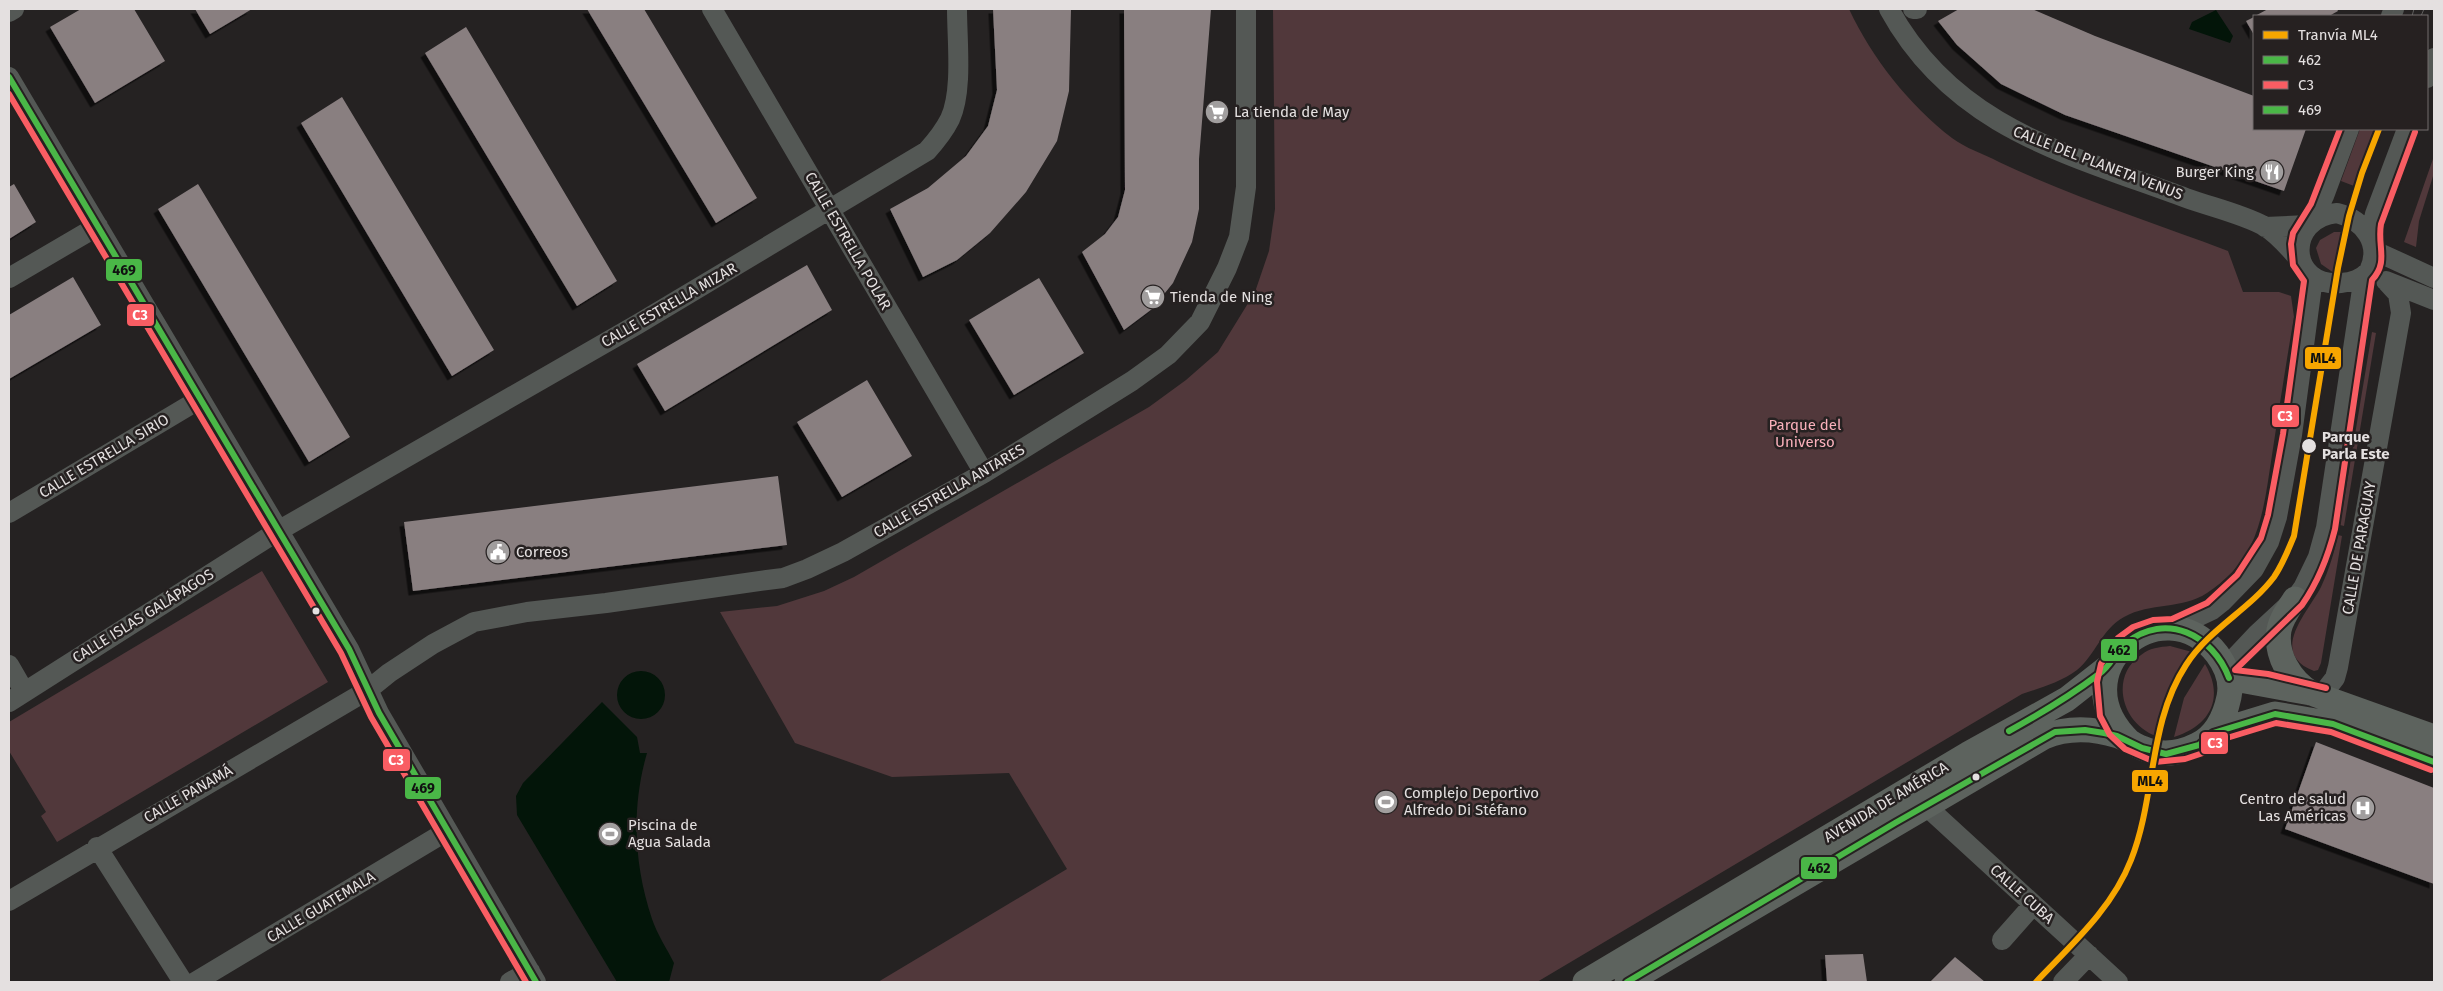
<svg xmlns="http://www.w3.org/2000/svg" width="2443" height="991" viewBox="0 0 2443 991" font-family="'Fira Sans',sans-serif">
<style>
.green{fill:#51383b}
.water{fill:#031509}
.building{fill:#897f80;filter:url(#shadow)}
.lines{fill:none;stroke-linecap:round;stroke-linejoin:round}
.minor{stroke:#545855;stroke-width:20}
.major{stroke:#5d635e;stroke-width:25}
.tram{stroke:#605f5e;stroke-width:1}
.bus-1-casing{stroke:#262121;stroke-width:10}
.bus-2-casing{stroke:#262121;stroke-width:10}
.bus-3-casing{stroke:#262121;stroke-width:10}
.bus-1{stroke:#4ab747;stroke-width:6}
.bus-2{stroke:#f95d63;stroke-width:6}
.bus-3{stroke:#4ab747;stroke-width:6}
.tram-1-casing{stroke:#262121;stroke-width:10}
.tram-1{stroke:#f7a600;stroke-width:6}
.stop-dot{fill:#e4e0e0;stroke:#262121;stroke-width:2}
.labels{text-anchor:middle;stroke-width:5;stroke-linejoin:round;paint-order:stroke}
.poi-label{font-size:15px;fill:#e4e0e0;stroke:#262121;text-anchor:start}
.street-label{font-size:15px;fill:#e4e0e0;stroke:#262121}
.park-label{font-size:15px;fill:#f9b0bb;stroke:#262121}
.stop-label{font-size:15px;font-weight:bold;fill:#e4e0e0;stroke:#262121;text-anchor:start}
.line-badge{stroke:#262121;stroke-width:2}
.badge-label{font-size:14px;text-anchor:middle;font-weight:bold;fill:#fff}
.pale-badge-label{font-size:14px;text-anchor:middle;font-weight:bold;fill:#111}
</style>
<defs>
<filter id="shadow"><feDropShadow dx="-4.5" dy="4.5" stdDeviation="0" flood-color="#0009"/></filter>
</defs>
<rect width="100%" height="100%" fill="#252222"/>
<path class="green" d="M 1273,9 L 1849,9 C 1872,58 1909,105 1952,138 C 1965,148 1984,154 1999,162 C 2072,197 2152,222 2228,251 L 2243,292 L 2279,292 L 2291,296 L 2294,317 C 2286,363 2279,409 2272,455 C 2267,486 2264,519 2250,547 C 2241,565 2224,582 2207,593 C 2181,610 2151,602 2124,617 C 2101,630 2096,654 2077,670 C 2061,682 2040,688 2022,694 L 1537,982 L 878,982 L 1067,869 L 1009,773 L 892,777 L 795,743 L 720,612 L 777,606 L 824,591 L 854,577 L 1149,407 L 1186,380 L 1218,352 L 1255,292 L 1269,251 L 1275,209 Z
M 2360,129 L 2375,129 L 2354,186 L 2341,181 Z
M 2434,156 L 2434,173 L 2419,221 L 2416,247 L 2404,242 Z
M 2334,232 L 2342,232 L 2334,273 L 2321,264 L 2316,248 L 2320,240 Z
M 2372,332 L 2376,333 L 2344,526 L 2340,525 Z
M 2338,535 L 2342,536 L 2321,663 L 2318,670 L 2314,671 C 2267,653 2309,611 2321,587 C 2329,570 2334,553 2338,535 Z
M 262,571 L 328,682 L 57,842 L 41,816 L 46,812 L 9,751 L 9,722 Z
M 2170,646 L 2192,652 C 2170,676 2163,705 2156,736 C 2122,724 2109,677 2141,655 C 2149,648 2160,647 2170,646 Z
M 2205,664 C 2225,698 2210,726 2174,737 L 2184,698 Z"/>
<path class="water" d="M 2216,10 L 2233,36 L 2230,43 L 2189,29 L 2192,22 Z
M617 695a24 24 0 1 1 48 0a24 24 0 1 1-48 0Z
M 602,702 L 637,737 L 640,753 L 647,753 C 631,808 634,865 652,919 C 657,934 667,949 674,963 L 669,982 L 617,982 L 517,815 L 516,796 L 523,783 Z"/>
<path class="building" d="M 81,9 L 134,9 L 165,61 L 95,103 L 50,27 Z
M 195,9 L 252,9 L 210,34 Z
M 587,9 L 644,9 L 757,198 L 716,223 Z
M 993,9 L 1071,9 L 1069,91 L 1057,141 L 1026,192 L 990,233 L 957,260 L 923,277 L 890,209 L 928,188 L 966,156 L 988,126 L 997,90 Z
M 1124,9 L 1211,9 L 1199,159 L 1199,209 L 1192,242 L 1173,283 L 1152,309 L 1124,330 L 1082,252 L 1105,234 L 1118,217 L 1125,190 Z
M 1959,9 L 2032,9 L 2095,36 L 2254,96 L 2254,129 L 2306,129 L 2284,191 L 2065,115 L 2001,84 L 1957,45 L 1938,21 Z
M 2268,9 L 2337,9 L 2338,11 L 2329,16 L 2255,16 Z
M 2254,17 L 2254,35 L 2246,21 Z
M 466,27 L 617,281 L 577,306 L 425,53 Z
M 342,97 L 494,350 L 452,376 L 301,123 Z
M 14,184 L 36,222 L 9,239 L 9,187 Z
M 198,184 L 350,437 L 309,462 L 158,209 Z
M 807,265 L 832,310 L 665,411 L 637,364 Z
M 73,277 L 101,325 L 9,379 L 9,315 Z
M 1039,278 L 1084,353 L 1014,395 L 969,320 Z
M 867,380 L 912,456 L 842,497 L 797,422 Z
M 778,476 L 787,545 L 413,591 L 404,522 Z
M 2316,742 L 2434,788 L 2434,884 L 2285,829 Z
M 1863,954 L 1867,982 L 1827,982 L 1825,955 Z
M 1955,957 L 1985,982 L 1930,982 Z"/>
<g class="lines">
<path class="minor" d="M 712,9 L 984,473
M 1889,9 C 1954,128 2068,154 2186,198 C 2211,207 2242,214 2264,226 C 2278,234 2290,249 2300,260
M 1913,9 L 1917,9
M 9,12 L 14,9
M 2391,16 L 2394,9
M 9,77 L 349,649 L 379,713 L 536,982
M 2427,78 L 2434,58
M 2337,213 C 2364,220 2382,244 2369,271 C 2361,279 2353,282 2341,283 C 2288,288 2285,218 2337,213 Z
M 2312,221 L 2324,196 L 2349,129
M 2265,227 L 2308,225
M 2370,236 L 2375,214 L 2407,129
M 2375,251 L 2434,278
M 9,278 L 98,226
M 2386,281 L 2434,300
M 9,513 L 200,399
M 2174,628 L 2212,610 L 2222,602 L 2254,569 L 2269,542 L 2277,517 L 2292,435 L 2313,278
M 9,665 L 24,691
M 2225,668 L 2257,634 L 2295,599 L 2303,588 L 2318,557 L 2326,528 L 2364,276
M 2321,696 L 2335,678 L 2338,667 L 2401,313 L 2398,294 L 2386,281
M 9,702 L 278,531 L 638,324 L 927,151 C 936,141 944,131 950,119 C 963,91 957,41 957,9
M 1926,806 L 2118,982
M 97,847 L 183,982
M 9,901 L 368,690 L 389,673 L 433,644 L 474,622 L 527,612 L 606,603 L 767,580 L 783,578 L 807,569 L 843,552 L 984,473 L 1132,381 L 1168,355 L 1200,322 L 1227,268 L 1239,237 L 1246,187 L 1246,9
M 2002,940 L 2033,905
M 195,982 L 447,831
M 510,982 L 530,971
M 2063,982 L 2089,955"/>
<path class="major" d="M 2295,599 C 2289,608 2281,619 2279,630 C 2275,655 2290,680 2311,693
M 2229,678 L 2311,693 L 2434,737
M 2213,733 L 2275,714 L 2333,724 L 2434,762
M 1585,982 L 1968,754 L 2067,699 L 2109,666
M 1627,982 L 2044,737 C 2067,727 2094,728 2118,736 C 2127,739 2134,745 2142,748 C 2160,756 2179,754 2197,745 C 2216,736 2225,716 2229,697 C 2232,682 2226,666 2217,654 C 2162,583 2056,672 2130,742"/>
<path class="tram" d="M 2412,16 L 2414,9
M 2421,16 L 2424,9"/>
<g class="bus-1-casing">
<path id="bus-1" d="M 2009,731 C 2040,714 2070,696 2099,674 C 2111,666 2115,652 2126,643 C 2166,611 2213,635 2229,678
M 1627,982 L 1895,823 L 2055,732 L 2085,730 L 2104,733 L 2117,736 L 2142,748 L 2166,754 L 2199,745 L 2213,733 L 2275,714 L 2333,724 L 2434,762"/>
</g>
<g class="bus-2-casing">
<path id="bus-2" d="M 9,94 L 341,653 L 371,717 L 526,982
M 2340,129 L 2311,204 L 2293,233 L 2291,244 L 2293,265 L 2304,281 L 2283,434 L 2268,515 L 2261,538 L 2237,575 L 2207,603 L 2172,619 L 2153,620 L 2133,627 L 2118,638 L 2101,664 L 2097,682 L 2100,716 L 2110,735 L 2125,749 L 2155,762 L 2185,759 L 2203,753 L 2217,741 L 2276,723 L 2331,732 L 2431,770
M 2326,688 L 2268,674 L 2235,670 L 2302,605 C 2318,582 2328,557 2335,529 L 2372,280 C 2389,262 2377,246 2381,224 L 2415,132"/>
</g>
<g class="bus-3-casing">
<path id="bus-3" d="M 9,77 L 349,649 L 379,713 L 536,982"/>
</g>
<use href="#bus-1" class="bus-1"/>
<use href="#bus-2" class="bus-2"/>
<use href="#bus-3" class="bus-3"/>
<g class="tram-1-casing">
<path id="tram-1" d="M 2036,982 C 2071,945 2112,909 2131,860 C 2156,797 2148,723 2186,665 C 2209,629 2249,610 2274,577 C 2283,564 2288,550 2294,536 L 2338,268 L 2349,216 L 2362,173 L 2379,129"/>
</g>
<use href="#tram-1" class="tram-1"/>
</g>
<defs>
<g id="supermarket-disc" transform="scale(1.25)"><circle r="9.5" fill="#a19e9e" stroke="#262121"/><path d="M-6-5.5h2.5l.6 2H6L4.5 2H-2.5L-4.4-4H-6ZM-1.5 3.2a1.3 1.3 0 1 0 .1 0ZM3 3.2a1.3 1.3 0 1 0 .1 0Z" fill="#fff"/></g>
<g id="restaurant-disc" transform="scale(1.25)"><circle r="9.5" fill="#a19e9e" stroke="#262121"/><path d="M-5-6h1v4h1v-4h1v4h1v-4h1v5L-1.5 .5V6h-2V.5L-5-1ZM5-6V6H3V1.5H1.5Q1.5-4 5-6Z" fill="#fff"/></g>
<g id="civic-disc" transform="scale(1.25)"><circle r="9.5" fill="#a19e9e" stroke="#262121"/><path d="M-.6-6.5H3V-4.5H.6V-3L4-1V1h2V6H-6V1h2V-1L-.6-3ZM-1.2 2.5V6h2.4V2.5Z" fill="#fff"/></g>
<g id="stadium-disc" transform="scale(1.25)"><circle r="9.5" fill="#a19e9e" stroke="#262121"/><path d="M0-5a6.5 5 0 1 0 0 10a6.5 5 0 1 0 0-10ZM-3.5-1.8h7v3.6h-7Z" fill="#fff"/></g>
<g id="hospital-disc" transform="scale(1.25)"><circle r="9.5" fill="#a19e9e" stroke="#262121"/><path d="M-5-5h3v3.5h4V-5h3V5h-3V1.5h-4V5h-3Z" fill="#fff"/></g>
</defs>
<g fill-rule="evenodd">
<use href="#supermarket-disc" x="1217" y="112"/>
<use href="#restaurant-disc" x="2272" y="172"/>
<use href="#supermarket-disc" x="1153" y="297"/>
<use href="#civic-disc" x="498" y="552"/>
<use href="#stadium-disc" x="1386" y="802"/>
<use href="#hospital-disc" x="2363" y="808"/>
<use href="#stadium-disc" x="610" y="834"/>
</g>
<g class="stop-dot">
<circle cx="2309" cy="446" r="8"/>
<circle cx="316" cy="611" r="4.5"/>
<circle cx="1976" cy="777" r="4.5"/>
</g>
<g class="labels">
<g class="poi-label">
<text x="1234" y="117">La tienda de May</text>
<text x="2254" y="177" text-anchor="end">Burger King</text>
<text x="1170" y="302">Tienda de Ning</text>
<text x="516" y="557">Correos</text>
<text x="1404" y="798">Complejo Deportivo<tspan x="1404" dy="17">Alfredo Di Stéfano</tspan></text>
<text x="2346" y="804" text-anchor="end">Centro de salud<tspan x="2346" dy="17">Las Américas</tspan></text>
<text x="628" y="830">Piscina de<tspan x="628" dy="17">Agua Salada</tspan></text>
</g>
<g class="street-label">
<text transform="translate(2098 163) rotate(21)" y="5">CALLE DEL PLANETA VENUS</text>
<text transform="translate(848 241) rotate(60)" y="5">CALLE ESTRELLA POLAR</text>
<text transform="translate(669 305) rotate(-30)" y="5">CALLE ESTRELLA MIZAR</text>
<text transform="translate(104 456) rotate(-31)" y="5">CALLE ESTRELLA SIRIO</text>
<text transform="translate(949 491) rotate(-30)" y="5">CALLE ESTRELLA ANTARES</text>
<text transform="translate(2359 548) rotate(-80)" y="5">CALLE DE PARAGUAY</text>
<text transform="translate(143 616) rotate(-32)" y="5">CALLE ISLAS GALÁPAGOS</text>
<text transform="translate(188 794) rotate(-30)" y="5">CALLE PANAMÁ</text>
<text transform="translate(1886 802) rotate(-31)" y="5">AVENIDA DE AMÉRICA</text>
<text transform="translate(2022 894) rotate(42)" y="5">CALLE CUBA</text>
<text transform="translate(321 907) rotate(-31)" y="5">CALLE GUATEMALA</text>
</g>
<g class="park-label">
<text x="1805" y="430">Parque del<tspan x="1805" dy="17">Universo</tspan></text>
</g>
<g class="stop-label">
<text x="2322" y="442">Parque<tspan x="2322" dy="17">Parla Este</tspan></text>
</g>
</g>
<g class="line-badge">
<rect x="105" y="258" width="38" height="24" rx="5" fill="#4ab747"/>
<rect x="126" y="303" width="29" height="24" rx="5" fill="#f95d63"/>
<rect x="2304" y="346" width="38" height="24" rx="5" fill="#f7a600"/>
<rect x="2271" y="404" width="29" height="24" rx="5" fill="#f95d63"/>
<rect x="2100" y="638" width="38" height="24" rx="5" fill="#4ab747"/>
<rect x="2200" y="731" width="29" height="24" rx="5" fill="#f95d63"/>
<rect x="382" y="748" width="29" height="24" rx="5" fill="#f95d63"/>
<rect x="2131" y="769" width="38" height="24" rx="5" fill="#f7a600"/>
<rect x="404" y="776" width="38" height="24" rx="5" fill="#4ab747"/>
<rect x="1800" y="856" width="38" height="24" rx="5" fill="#4ab747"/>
</g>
<g class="badge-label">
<text x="140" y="320">C3</text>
<text x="2285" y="421">C3</text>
<text x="2215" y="748">C3</text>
<text x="396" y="765">C3</text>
</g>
<g class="pale-badge-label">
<text x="124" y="275">469</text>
<text x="2323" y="363">ML4</text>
<text x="2119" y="655">462</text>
<text x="2150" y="786">ML4</text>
<text x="423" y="793">469</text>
<text x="1819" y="873">462</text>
</g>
<rect width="2443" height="991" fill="none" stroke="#e4e0e0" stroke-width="20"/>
<rect x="2253" y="15" width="175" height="115" fill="#262121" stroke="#726d6d"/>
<rect x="2263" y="31" width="25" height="8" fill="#f7a600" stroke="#726d6d"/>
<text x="2298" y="40" font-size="15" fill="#e4e0e0">Tranvía ML4</text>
<rect x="2263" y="56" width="25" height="8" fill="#4ab747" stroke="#726d6d"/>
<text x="2298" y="65" font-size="15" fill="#e4e0e0">462</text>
<rect x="2263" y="81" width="25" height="8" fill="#f95d63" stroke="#726d6d"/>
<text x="2298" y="90" font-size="15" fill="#e4e0e0">C3</text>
<rect x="2263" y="106" width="25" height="8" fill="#4ab747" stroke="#726d6d"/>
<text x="2298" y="115" font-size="15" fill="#e4e0e0">469</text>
</svg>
